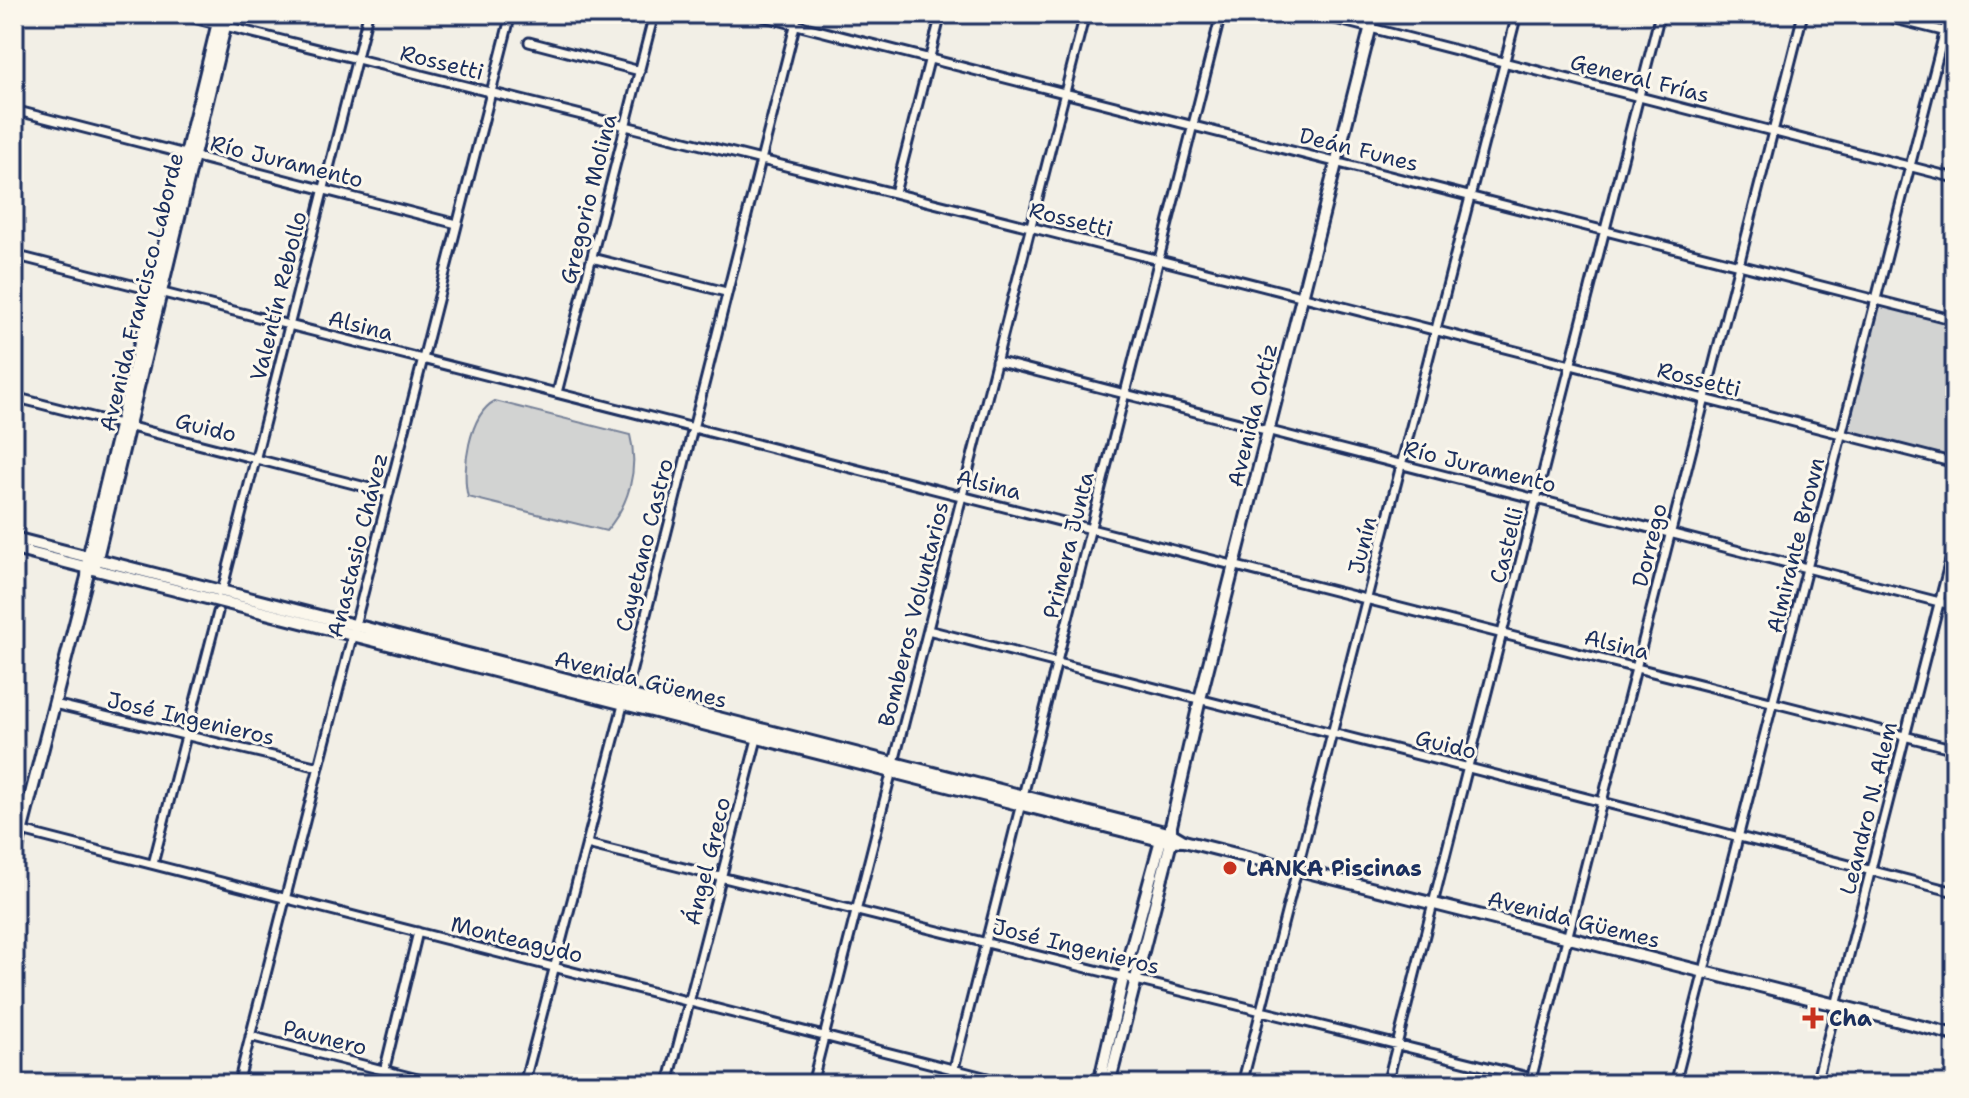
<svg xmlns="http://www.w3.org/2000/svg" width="1969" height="1098" viewBox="0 0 1969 1098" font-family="'Shantell Sans',sans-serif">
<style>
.green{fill:#d2d3d2;stroke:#768198;stroke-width:2}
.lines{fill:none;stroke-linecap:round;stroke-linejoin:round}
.street-casing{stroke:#1b2f5e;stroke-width:13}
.secondary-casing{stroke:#1b2f5e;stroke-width:16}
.street{stroke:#fbf7ec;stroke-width:7}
.secondary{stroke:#fbf7ec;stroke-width:10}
.poi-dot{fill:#c8321e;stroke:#fbf7ec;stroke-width:3}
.labels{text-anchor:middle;stroke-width:6;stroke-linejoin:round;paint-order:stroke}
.street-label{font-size:22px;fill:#1b2f5e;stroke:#fbf7ec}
.poi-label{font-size:22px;font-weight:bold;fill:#1b2f5e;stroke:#fbf7ec;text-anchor:start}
</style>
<rect width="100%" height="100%" fill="#f2efe6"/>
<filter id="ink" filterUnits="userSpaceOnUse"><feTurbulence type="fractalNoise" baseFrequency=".0125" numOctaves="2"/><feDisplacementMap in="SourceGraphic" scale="16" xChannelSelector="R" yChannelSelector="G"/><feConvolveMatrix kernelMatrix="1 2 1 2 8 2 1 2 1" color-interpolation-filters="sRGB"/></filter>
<g filter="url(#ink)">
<path class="green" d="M 1877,302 L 1955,322 L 1955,458 L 1845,430 Z
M 495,401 L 630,435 C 639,469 629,505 606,531 L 468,497 C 461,471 469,414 495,401 Z"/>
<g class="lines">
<g class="street-casing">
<path id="street" d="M 177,14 L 1030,227 L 1955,463
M 754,14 L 1955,320
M 1316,14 L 1955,178
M 1875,14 L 1955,34
M 529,42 L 640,71
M 14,110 L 457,224
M 895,193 L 941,14
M 14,255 L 1955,749
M 592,258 L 726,292
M 996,361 L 1955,606
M 557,393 L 654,14
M 14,397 L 389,493
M 223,587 L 368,14
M 928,630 L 1955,892
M 54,704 L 319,767
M 14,829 L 1011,1084
M 587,844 L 1556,1084
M 153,864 L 218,612
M 250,1036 L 437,1084
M 238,1084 L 511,14
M 381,1084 L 418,932
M 524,1084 L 623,705 L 798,14
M 668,1084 L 758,735
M 812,1084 L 1085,14
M 950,1084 L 1221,14
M 1242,1084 L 1517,14
M 1387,1084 L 1660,14
M 1530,1084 L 1803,14
M 1675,1084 L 1949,14
M 1816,1084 L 1955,541"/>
</g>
<g class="secondary-casing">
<path id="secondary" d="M 14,538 L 1172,834 L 1184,841 L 1955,1035
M 14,549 L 1160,840 L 1183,841
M 95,566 L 228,14
M 14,860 L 87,577 L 88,558 L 220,14
M 1099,1084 L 1123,978 L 1162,836
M 1109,1084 L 1171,842 L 1171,826 L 1200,699 L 1374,14"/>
</g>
<use href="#street" class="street"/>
<use href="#secondary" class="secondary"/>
</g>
</g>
<g class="poi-dot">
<circle cx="1230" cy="868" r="8"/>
<path d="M1809 1006h8v8h8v8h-8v8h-8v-8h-8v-8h8z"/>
</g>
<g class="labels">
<g class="street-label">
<text transform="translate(442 62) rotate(14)" y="8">Rossetti</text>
<text transform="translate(1640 78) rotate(14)" y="8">General Frías</text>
<text transform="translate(1359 149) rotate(14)" y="8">Deán Funes</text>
<text transform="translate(287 161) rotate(14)" y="8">Río Juramento</text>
<text transform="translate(588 199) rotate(-76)" y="8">Gregorio Molina</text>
<text transform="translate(1071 219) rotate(14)" y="8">Rossetti</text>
<text transform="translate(141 292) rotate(-76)" y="8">Avenida Francisco Laborde</text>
<text transform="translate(278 296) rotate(-76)" y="8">Valentín Rebollo</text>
<text transform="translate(361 325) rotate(14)" y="8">Alsina</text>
<text transform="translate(1699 379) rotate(14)" y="8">Rossetti</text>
<text transform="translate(1252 415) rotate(-76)" y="8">Avenida Ortíz</text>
<text transform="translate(206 427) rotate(14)" y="8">Guido</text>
<text transform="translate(1480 466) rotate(14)" y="8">Río Juramento</text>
<text transform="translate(989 484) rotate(14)" y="8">Alsina</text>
<text transform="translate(357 545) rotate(-76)" y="8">Anastasio Chávez</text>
<text transform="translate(644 545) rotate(-76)" y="8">Cayetano Castro</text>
<text transform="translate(1068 545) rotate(-76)" y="8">Primera Junta</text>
<text transform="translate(1362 545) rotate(-76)" y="8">Junín</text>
<text transform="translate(1506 545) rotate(-76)" y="8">Castelli</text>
<text transform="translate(1649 545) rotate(-76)" y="8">Dorrego</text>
<text transform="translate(1795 545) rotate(-76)" y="8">Almirante Brown</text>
<text transform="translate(913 614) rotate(-76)" y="8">Bomberos Voluntarios</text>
<text transform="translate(1617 644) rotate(14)" y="8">Alsina</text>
<text transform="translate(641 679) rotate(14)" y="8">Avenida Güemes</text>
<text transform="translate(191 718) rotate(13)" y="8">José Ingenieros</text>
<text transform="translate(1446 744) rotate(14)" y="8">Guido</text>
<text transform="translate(1868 808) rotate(-76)" y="8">Leandro N. Alem</text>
<text transform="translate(707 861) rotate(-76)" y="8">Ángel Greco</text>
<text transform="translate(1574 919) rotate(14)" y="8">Avenida Güemes</text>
<text transform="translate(517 939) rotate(14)" y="8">Monteagudo</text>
<text transform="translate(1076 946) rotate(14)" y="8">José Ingenieros</text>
<text transform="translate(325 1037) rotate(14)" y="8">Paunero</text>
</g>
<g class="poi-label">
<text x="1246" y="876">LANKA Piscinas</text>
<text x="1829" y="1026">Cha</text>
</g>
</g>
<rect width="1969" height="1098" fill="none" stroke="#fbf7ec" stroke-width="48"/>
<rect x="24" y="24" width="1921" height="1050" fill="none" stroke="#1b2f5e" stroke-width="3" filter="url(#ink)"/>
</svg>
